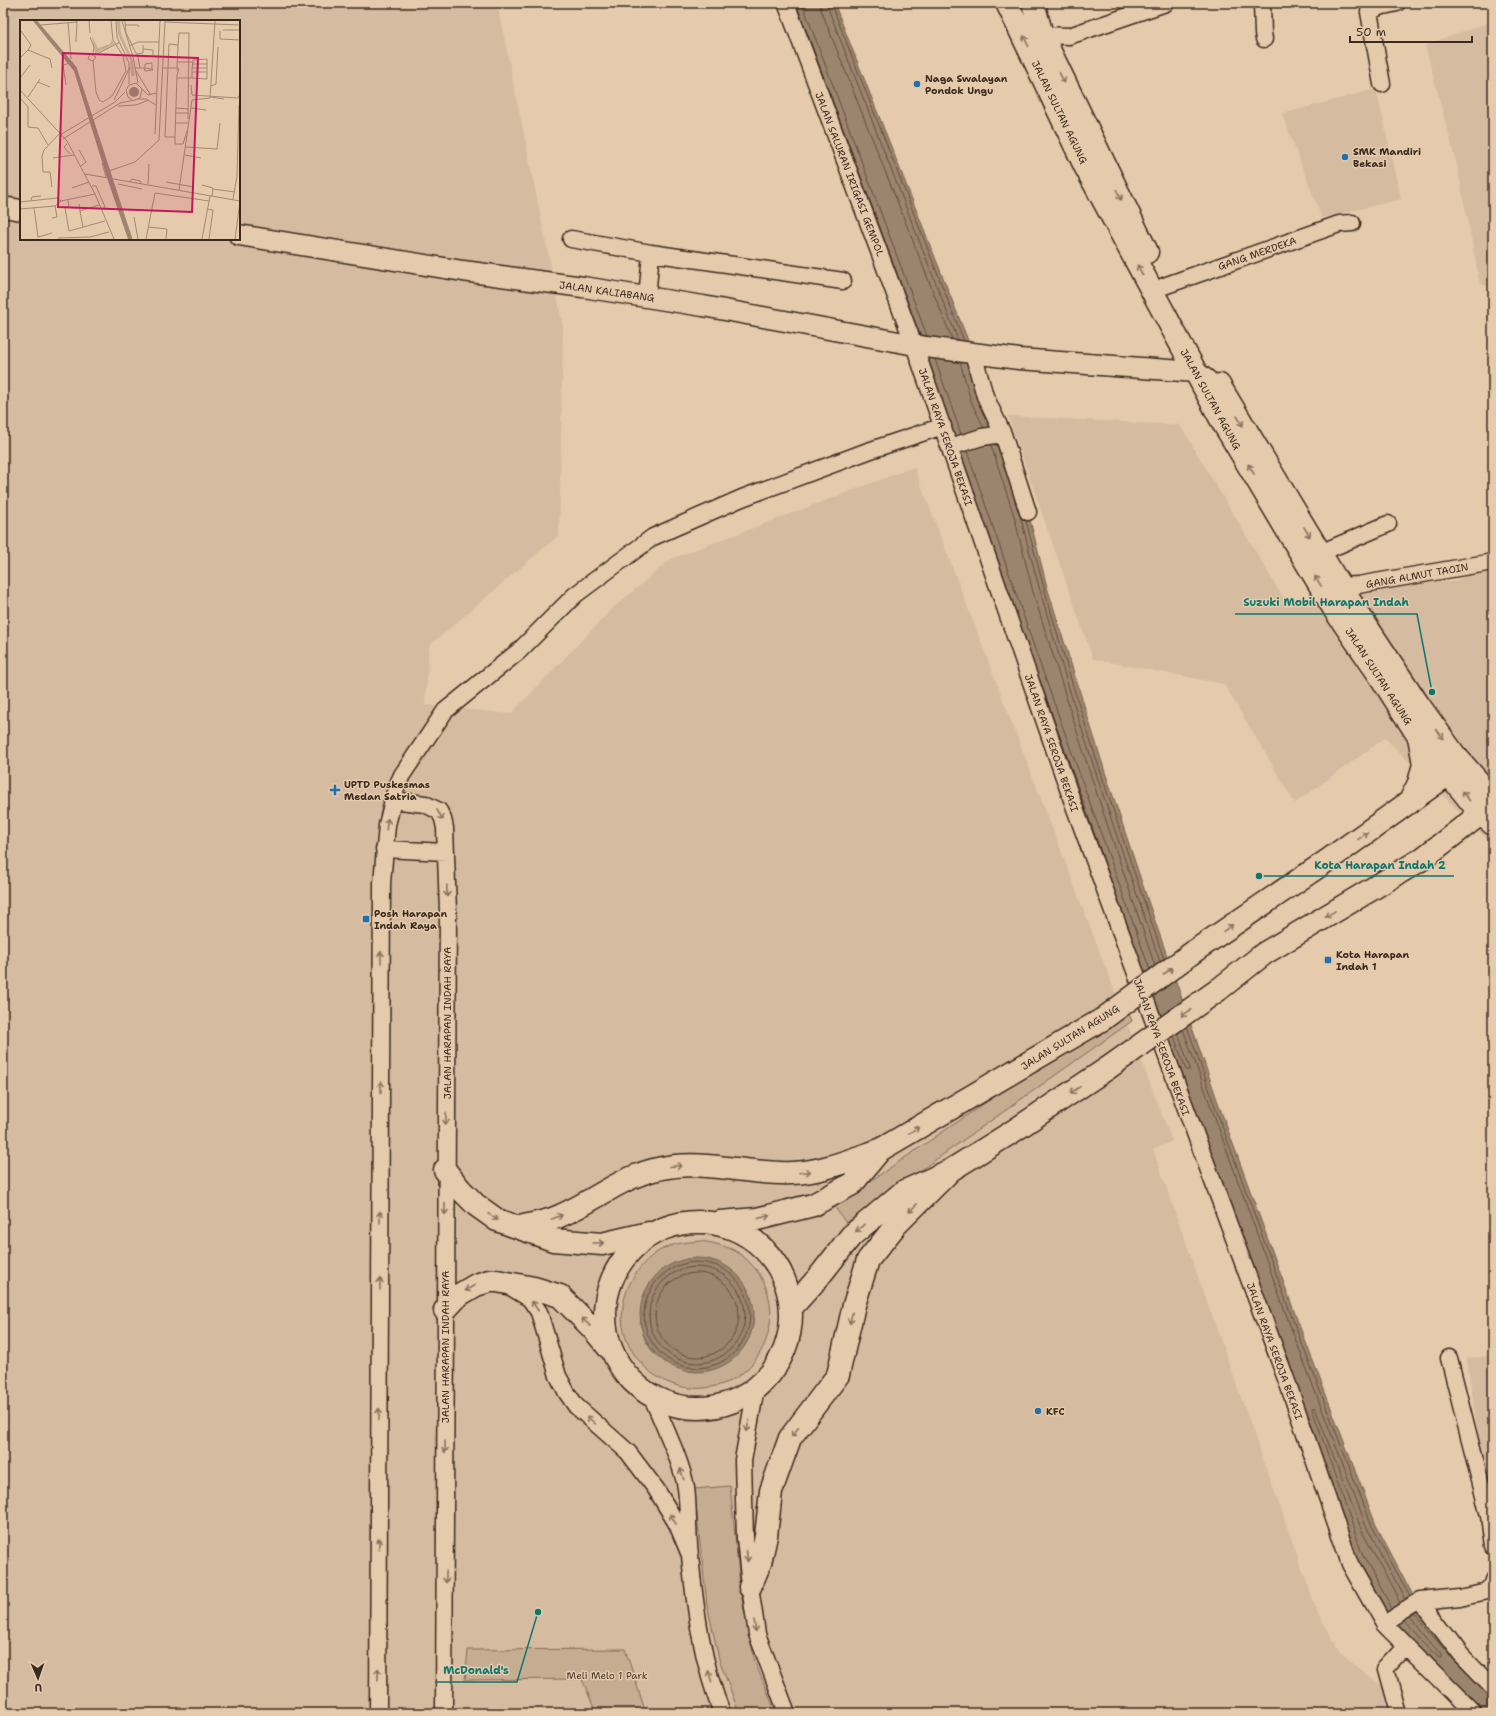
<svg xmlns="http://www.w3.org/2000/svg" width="1496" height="1716" viewBox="0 0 1496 1716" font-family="'Shantell Sans',sans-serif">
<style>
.built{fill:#d5bb9f;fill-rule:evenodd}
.green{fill:#c6ad92;stroke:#806c58;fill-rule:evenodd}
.water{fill:#9b856e;stroke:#75614e}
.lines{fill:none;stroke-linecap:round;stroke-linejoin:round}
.shore{stroke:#614e3e;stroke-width:1}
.minor-casing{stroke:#3b2a1e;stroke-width:19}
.major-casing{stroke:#3b2a1e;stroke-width:23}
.highway-casing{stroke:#3b2a1e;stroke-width:25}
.minor{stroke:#e5caac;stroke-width:16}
.major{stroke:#e5caac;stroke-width:20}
.highway{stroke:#e5caac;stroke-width:22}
.highway-bridge-casing{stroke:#3b2a1e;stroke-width:25;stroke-linecap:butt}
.highway-bridge{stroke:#e5caac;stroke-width:22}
.oneway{stroke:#88725e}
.poi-dot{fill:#1f6fb2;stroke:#e5caac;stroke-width:1.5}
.labels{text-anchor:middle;stroke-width:3;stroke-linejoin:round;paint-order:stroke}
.poi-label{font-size:10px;font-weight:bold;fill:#3b2a1e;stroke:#e5caac;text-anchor:start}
.street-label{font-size:10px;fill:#3b2a1e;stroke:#e5caac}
.park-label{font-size:10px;fill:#49372a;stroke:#e5caac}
.inset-road{fill:none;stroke:#a18a73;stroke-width:1}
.view{fill:#c2185b;fill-opacity:0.15;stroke:#c2185b;stroke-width:2}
.inset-edge{fill:none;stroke:#3b2a1e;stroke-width:2}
.leader{fill:none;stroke:#0f766e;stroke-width:1.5}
.callout-dot{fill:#0f766e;stroke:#e5caac;stroke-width:1.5}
.callout-label{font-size:11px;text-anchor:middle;font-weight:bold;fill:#0f766e;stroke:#e5caac;stroke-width:3;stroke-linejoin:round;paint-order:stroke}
</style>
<rect width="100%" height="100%" fill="#e5caac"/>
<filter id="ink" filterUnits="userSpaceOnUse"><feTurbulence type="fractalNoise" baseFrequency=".025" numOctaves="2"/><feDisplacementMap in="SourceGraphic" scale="8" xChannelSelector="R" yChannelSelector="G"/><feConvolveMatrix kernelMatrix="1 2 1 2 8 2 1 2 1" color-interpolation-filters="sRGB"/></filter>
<g filter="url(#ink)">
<path class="built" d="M 3,3 L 497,3 L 563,326 L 559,535 L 429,646 L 425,705 L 511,714 L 612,609 L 671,559 L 914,467 L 1172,1141 L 1153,1150 L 1318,1614 L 1339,1651 L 1382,1687 L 1386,1713 L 3,1713 ZM 21,21 L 239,21 L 239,239 L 21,239 Z
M 1493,21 L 1493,287 L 1480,284 L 1457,165 L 1425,45 Z
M 1376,89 L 1401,199 L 1322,218 L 1282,114 Z
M 1008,416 L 1180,425 L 1288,606 L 1416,582 L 1454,582 L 1477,570 L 1493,569 L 1493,845 L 1385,738 L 1295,803 L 1224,684 L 1093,659 Z
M 1493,1355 L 1493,1537 L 1467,1359 Z"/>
<path class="green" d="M 1126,1007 L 1132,1021 L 846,1223 L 834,1206 Z
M 702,1241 C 717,1244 733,1247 744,1257 C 799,1304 763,1394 691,1388 C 667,1386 648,1374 634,1354 C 610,1320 625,1272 659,1251 C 672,1243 687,1242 702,1241 ZM 701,1258 C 728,1264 740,1273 752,1298 L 654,1354 L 645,1340 L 640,1323 Z
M 730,1486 L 741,1595 L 755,1662 L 776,1713 L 739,1713 L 719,1659 L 707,1604 L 694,1489 Z
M 625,1649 L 646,1713 L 596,1713 L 582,1679 L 465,1680 L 468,1650 Z"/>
<path class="water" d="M 786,3 L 834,3 L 973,353 L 1028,512 L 1047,587 L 1105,772 L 1149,904 L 1221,1111 L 1298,1322 L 1376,1525 L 1417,1603 L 1493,1688 L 1493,1713 L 1471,1713 L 1384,1624 L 1350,1564 Z
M640 1315a57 57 0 1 1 114 0a57 57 0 1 1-114 0Z"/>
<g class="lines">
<path class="shore" d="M 796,3 L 920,335
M 802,3 L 927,336
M 820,3 L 821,10 L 952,339
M 826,3 L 958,340
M 831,3 L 964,341
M 928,358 L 949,420
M 935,359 L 961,434
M 960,362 L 971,401 L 984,428
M 991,445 L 1014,516 L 1033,592 L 1091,776 L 1155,966
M 967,451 L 1039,661 L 1150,970
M 1020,515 C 1058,666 1109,814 1160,962
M 1026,521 C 1064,669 1114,814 1164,959
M 1040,680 L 1118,900
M 1187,1026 L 1217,1112 L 1294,1323 L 1372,1526 L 1410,1597
M 1183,1029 L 1290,1325 L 1367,1528 L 1405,1600
M 1174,1036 L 1186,1070 L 1189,1070 L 1190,1068 L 1178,1033
M644 1315a53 53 0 1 1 106 0a53 53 0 1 1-106 0Z
M649 1315a48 48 0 1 1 96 0a48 48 0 1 1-96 0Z
M655 1315a42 42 0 1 1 84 0a42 42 0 1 1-84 0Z
M 1363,1569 L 1387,1611
M 1392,1608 L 1364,1558 L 1312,1409 L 1313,1407 L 1315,1408 L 1362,1531 L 1400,1603
M 1415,1615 L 1454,1661 L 1474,1681
M 1404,1622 L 1438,1658 L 1441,1658 L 1441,1655 L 1410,1618"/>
<g class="minor-casing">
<path id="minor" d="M 786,3 L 914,345 L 1074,806 L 1289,1387 L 1350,1564 L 1384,1624 L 1473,1713
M 1262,3 L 1263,33 L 1264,39
M 1042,35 L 1069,36 L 1166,3
M 1382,84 L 1369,12 L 1379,7 L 1397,3
M 571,239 L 651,253 L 843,281
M 1164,286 L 1339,224 L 1352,223
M 647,298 L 651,253
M 973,353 L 985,396 L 1003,434 L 1028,512
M 950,447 L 982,437 L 1003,434
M 1320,553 L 1388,524
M 1340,586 L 1358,585 L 1493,562
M 392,800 L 425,804 L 439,811 L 443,819 L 445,828 L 448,911 L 444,1713
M 384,849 L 446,852
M 512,1288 L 530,1299 L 539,1312 L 558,1376 L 567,1393 L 576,1406 L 628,1452 L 656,1489 L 677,1524 L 690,1555
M 1449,1358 L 1489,1516 L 1493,1547
M 756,1388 L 743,1460 L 745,1538 L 750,1587 L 757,1634 L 787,1713
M 652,1397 C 662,1422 682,1462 686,1488 C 689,1510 687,1533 690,1555 C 695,1608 702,1663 722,1713
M 1420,1601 L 1461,1655 L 1493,1688
M 1384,1624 L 1420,1601 L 1460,1597 L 1487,1591 L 1492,1584 L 1493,1580
M 378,1713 L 382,883 L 387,825 L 396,788 L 402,775 L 445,711 L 519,651 L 575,595 L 653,537 L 742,498 L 868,451 L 943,426
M 1398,1713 L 1386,1669 L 1407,1646"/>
</g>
<g class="major-casing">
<path id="major" d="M 3,207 L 21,210
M 239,235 L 463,271 L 583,287 L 703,306 L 926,347 L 1019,359 L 1196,372 L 1208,381"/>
</g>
<g class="highway-casing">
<path id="highway" d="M 1007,3 L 1085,166 L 1222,421 L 1336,612 L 1380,676 L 1419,737 L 1480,813 L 1493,824
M 1033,3 L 1042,35 L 1147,252
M 1219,385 L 1340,586 L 1418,704 L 1454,754 L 1493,798
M 1409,803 L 1419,783 L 1424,764 L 1419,737
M 1196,950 L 1331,858 L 1461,765
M 1218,990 L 1265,953 L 1422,859 L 1492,805
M 445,1170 L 460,1189 L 476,1205 L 497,1220 L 553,1240 L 602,1244 L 649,1233
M 720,1222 L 757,1219 L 813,1205 L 852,1184 L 880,1150 L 1103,1019
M605 1315a93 93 0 1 1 186 0a93 93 0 1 1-186 0Z
M 520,1227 C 531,1224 544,1222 555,1218 C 593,1203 620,1176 662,1168 C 704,1159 750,1175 792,1173 C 823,1172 852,1159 880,1150
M 791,1308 L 818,1278 L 851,1236 L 903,1192 L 951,1170 L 1012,1132 L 1108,1068
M 445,1310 L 459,1295 L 476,1285 L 489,1281 L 497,1281 L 534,1288 L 560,1296 L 593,1329 L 608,1347
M 750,1587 L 760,1563 L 766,1536 L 771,1491 L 790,1438 L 838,1375 L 854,1305 L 868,1260 L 896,1225 L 951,1170"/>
</g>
<use href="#minor" class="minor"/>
<use href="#major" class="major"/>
<use href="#highway" class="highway"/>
<g class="highway-bridge-casing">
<path id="highway-bridge" d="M 1103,1019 L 1196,950
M 1108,1068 L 1218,990"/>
</g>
<use href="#highway-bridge" class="highway-bridge"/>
</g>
<defs><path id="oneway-shaft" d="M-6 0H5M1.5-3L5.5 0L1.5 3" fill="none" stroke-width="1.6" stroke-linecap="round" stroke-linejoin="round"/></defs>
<g class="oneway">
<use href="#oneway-shaft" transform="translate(1026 41) rotate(-116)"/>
<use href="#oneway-shaft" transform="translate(1062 78) rotate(64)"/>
<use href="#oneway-shaft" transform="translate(1119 195) rotate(64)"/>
<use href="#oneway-shaft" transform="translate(1140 270) rotate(-118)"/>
<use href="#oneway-shaft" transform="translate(1240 421) rotate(59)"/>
<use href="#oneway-shaft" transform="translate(1251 469) rotate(-121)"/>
<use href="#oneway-shaft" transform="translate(1307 532) rotate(59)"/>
<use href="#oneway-shaft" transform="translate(1318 581) rotate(-122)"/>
<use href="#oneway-shaft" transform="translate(1440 734) rotate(54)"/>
<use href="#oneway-shaft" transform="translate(1466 796) rotate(-127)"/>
<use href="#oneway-shaft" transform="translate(440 815) rotate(58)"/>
<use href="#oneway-shaft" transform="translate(387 824) rotate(-82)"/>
<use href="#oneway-shaft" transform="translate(1363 836) rotate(-35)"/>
<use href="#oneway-shaft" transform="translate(447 891) rotate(89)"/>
<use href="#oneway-shaft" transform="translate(1330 914) rotate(149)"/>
<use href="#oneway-shaft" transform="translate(1228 928) rotate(-35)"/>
<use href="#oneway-shaft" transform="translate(381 957) rotate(-90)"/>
<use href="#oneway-shaft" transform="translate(1168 971) rotate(-37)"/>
<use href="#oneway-shaft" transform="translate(1186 1013) rotate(145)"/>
<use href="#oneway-shaft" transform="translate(381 1087) rotate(-90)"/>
<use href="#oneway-shaft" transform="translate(1075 1090) rotate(146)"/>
<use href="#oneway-shaft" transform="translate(446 1119) rotate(90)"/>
<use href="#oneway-shaft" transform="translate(914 1130) rotate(-31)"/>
<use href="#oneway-shaft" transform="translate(676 1166) rotate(-5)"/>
<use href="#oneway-shaft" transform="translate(805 1172) rotate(-7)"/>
<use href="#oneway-shaft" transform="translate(913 1208) rotate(135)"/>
<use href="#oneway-shaft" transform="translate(445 1209) rotate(90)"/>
<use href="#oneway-shaft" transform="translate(380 1217) rotate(-90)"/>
<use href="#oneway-shaft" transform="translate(493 1217) rotate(34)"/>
<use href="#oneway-shaft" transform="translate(557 1217) rotate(-22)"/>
<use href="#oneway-shaft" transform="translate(764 1217) rotate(-14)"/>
<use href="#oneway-shaft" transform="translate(860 1228) rotate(140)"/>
<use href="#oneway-shaft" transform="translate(598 1243)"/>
<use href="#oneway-shaft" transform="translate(380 1284) rotate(-90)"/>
<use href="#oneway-shaft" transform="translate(470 1288) rotate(150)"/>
<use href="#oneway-shaft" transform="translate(535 1306) rotate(-123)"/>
<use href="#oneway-shaft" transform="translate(851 1318) rotate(102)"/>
<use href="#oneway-shaft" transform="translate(586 1322) rotate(-136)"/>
<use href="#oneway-shaft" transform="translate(379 1414) rotate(-90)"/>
<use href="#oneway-shaft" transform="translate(591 1420) rotate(-138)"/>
<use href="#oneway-shaft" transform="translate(748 1426) rotate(101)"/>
<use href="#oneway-shaft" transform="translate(795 1432) rotate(127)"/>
<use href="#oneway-shaft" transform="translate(445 1447) rotate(90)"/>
<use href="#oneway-shaft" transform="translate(682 1474) rotate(-107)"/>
<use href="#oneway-shaft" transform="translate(673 1519) rotate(-120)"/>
<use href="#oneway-shaft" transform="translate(379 1544) rotate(-90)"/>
<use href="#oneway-shaft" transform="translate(747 1556) rotate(85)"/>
<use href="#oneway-shaft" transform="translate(446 1577) rotate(91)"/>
<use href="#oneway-shaft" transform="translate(755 1626) rotate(81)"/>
<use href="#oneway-shaft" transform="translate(378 1674) rotate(-90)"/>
<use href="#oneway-shaft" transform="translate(710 1676) rotate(-105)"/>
</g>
</g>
<g class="poi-dot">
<circle cx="917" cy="84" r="4"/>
<circle cx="1345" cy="157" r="4"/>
<path d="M333 784h4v4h4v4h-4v4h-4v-4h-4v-4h4z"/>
<rect x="362" y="915" width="8" height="8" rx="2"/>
<rect x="1324" y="956" width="8" height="8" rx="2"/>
<circle cx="1038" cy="1411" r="4"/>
</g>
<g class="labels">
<g class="poi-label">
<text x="925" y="82">Naga Swalayan<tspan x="925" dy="12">Pondok Ungu</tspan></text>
<text x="1353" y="155">SMK Mandiri<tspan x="1353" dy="12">Bekasi</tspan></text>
<text x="344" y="788">UPTD Puskesmas<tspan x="344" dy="12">Medan Satria</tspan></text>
<text x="374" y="917">Posh Harapan<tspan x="374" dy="12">Indah Raya</tspan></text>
<text x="1336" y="958">Kota Harapan<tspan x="1336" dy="12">Indah 1</tspan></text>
<text x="1046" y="1415">KFC</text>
</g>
<g class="street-label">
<text transform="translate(1060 112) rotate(64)" y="4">JALAN SULTAN AGUNG</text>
<text transform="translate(850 174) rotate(69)" y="4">JALAN SALURAN IRIGASI GEMPOL</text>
<text transform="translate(1257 253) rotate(-19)" y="4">GANG MERDEKA</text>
<text transform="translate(607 291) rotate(8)" y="4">JALAN KALIABANG</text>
<text transform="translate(1211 399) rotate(61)" y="4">JALAN SULTAN AGUNG</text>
<text transform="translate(946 437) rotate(71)" y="4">JALAN RAYA SEROJA BEKASI</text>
<text transform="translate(1417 575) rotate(-10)" y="4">GANG ALMUT TAOIN</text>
<text transform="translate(1379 676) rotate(57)" y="4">JALAN SULTAN AGUNG</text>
<text transform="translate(1052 743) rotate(71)" y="4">JALAN RAYA SEROJA BEKASI</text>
<text transform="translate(447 1023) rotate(-90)" y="4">JALAN HARAPAN INDAH RAYA</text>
<text transform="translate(1070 1037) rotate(-32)" y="4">JALAN SULTAN AGUNG</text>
<text transform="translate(1162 1047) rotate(70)" y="4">JALAN RAYA SEROJA BEKASI</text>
<text transform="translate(445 1347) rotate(-90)" y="4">JALAN HARAPAN INDAH RAYA</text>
<text transform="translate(1275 1351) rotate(70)" y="4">JALAN RAYA SEROJA BEKASI</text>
</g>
<g class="park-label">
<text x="607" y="1679">Meli Melo 1 Park</text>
</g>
</g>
<g transform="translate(20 20)">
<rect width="220" height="220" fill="#e5caac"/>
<path d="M 97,1 L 100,1 L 101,14 L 113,41 L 115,56 L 111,56 L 110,40 L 98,14 ZM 72,16 L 78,28 L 90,24 L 92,20 L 94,24 L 75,34 Z" fill="#c6ad92"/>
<path d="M 13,1 L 17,1 L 56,47 L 112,219 L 108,219 L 88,161 L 54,51 ZM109 72a5 5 0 1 1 10 0a5 5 0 1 1-10 0Z" fill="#9b856e"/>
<path class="inset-road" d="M 17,1 L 56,47 L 112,219M 69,1 L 70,13M 96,1 L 97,17 L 109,43 L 109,64M 102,1 L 113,37 L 118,63M 105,1 L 106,13 L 118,37 L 120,48M 48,2 L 51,39M 145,2 L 220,5M 21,5 L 57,2M 105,5 L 118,5 L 119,7M 203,10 L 220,10M 1,11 L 11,25 L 8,30M 200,11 L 200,19 L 220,20M 29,14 L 27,18 L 35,27M 70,17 L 74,27 L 73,33M 56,22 L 57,1M 38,25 L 35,27 L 50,44M 158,25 L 159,13 L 169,13 L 168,99M 109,26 L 118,22 L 139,22M 123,29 L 133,30 L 133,35M 117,34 L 123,33 L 123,25M 75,35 L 100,22M 0,38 L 8,30 L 30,39 L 32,48M 73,41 L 68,39 L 70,34 L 76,37 L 73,41 L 76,72 L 79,80 L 83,82 L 92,76 L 106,51 L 103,36 L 93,20 L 91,1M 172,44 L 187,44M 115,48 L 124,48 L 132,49 L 133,50 L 125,51 L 124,48M 125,48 L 125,44 L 132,43 L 132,49M 143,48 L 156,48M 172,48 L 186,48M 116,51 L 130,74M 157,51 L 157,47 L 159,49 L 157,55 L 155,117 L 145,117 L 149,24 L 158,25 L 157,47M 172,52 L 186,52M 0,58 L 10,45M 157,58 L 172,58 L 172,49 L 173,42 L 157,42M 172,58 L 187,59 L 187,39 L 173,40 L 173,42M 18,62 L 30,67M 46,65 L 43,45 L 53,42M 171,65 L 172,75 L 218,78 L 220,74M 191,66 L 196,64 L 198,27M 122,69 L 128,75 L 136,73M 0,70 L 47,121 L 75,174 L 94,219M 8,77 L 20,59M 190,77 L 204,79M 0,78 L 8,87 L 8,107 L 18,108 L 28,125M 118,79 L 126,79 L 136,85M 94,80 L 110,47M 98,86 L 116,85 L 129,80M 156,88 L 169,89M 171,88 L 186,90M 155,93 L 168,93M 155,103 L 168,103M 135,114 L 140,1M 40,115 L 95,82 L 105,72M 155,117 L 155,124 L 163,124 L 167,111M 43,119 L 100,83 L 115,80 L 120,78 L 122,69 L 116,63 L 109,65 L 106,70 L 108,77 L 112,80M 47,124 L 44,127 L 50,134M 166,127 L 197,129 L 200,103M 59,130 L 66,142 L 61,146M 165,135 L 181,138M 33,138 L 54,135M 82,143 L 86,157M 89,151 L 115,142 L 139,120 L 145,1M 65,154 L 220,181M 110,162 L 112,159 L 120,161 L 121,163M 146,162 L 174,167M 98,164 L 122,169M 128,164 L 129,144M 182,165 L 193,168 L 192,176M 72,166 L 76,166 L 85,187 L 82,189M 32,167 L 30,152 L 23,152 L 22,136 L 24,130 L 39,114M 52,168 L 69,162M 193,169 L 215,172M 159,170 L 172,80 L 190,78 L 195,1M 213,179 L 217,156 L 219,85M 11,180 L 12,177 L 21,176M 48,180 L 49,186 L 45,188 L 49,211 L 85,201M 0,182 L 37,178 L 41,181M 59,184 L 60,191 L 79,185M 14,188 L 18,217 L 32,213M 0,189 L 35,186 L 41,181 L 75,174M 187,189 L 193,190 L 189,219M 60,191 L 63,207M 114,197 L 118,219M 32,198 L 37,197 L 35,186M 128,207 L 147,209 L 146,219M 38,218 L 70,217 L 89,212M 126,219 L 135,173 L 189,181M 182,219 L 190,176M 215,219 L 220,181"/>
<path class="view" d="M 43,33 L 178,38 L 172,192 L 38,187 Z"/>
<rect width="220" height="220" class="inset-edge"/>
</g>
<path class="leader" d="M1432 692L1417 614H1235M1259 876L1306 876H1454M538 1612L517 1682H435"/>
<g class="callout-dot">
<circle cx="1432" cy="692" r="4"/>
<circle cx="1259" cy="876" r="4"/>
<circle cx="538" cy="1612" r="4"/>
</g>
<g class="callout-label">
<text x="1326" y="606">Suzuki Mobil Harapan Indah</text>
<text x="1380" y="869">Kota Harapan Indah 2</text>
<text x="476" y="1674">McDonald's</text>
</g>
<rect width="1496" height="1716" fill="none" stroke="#e5caac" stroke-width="16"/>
<rect x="8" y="8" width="1480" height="1700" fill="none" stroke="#3b2a1e" stroke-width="1.5" filter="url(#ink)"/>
<g transform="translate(38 1678) rotate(178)" stroke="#e5caac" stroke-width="3" paint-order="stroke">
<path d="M0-3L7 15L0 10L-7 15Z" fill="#3b2a1e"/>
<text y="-6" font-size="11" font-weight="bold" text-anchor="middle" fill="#3b2a1e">U</text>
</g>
<path d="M1350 36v6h122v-6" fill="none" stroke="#3b2a1e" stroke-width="2"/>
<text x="1356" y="36" font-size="12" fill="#3b2a1e" stroke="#e5caac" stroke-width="3" paint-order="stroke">50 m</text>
</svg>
